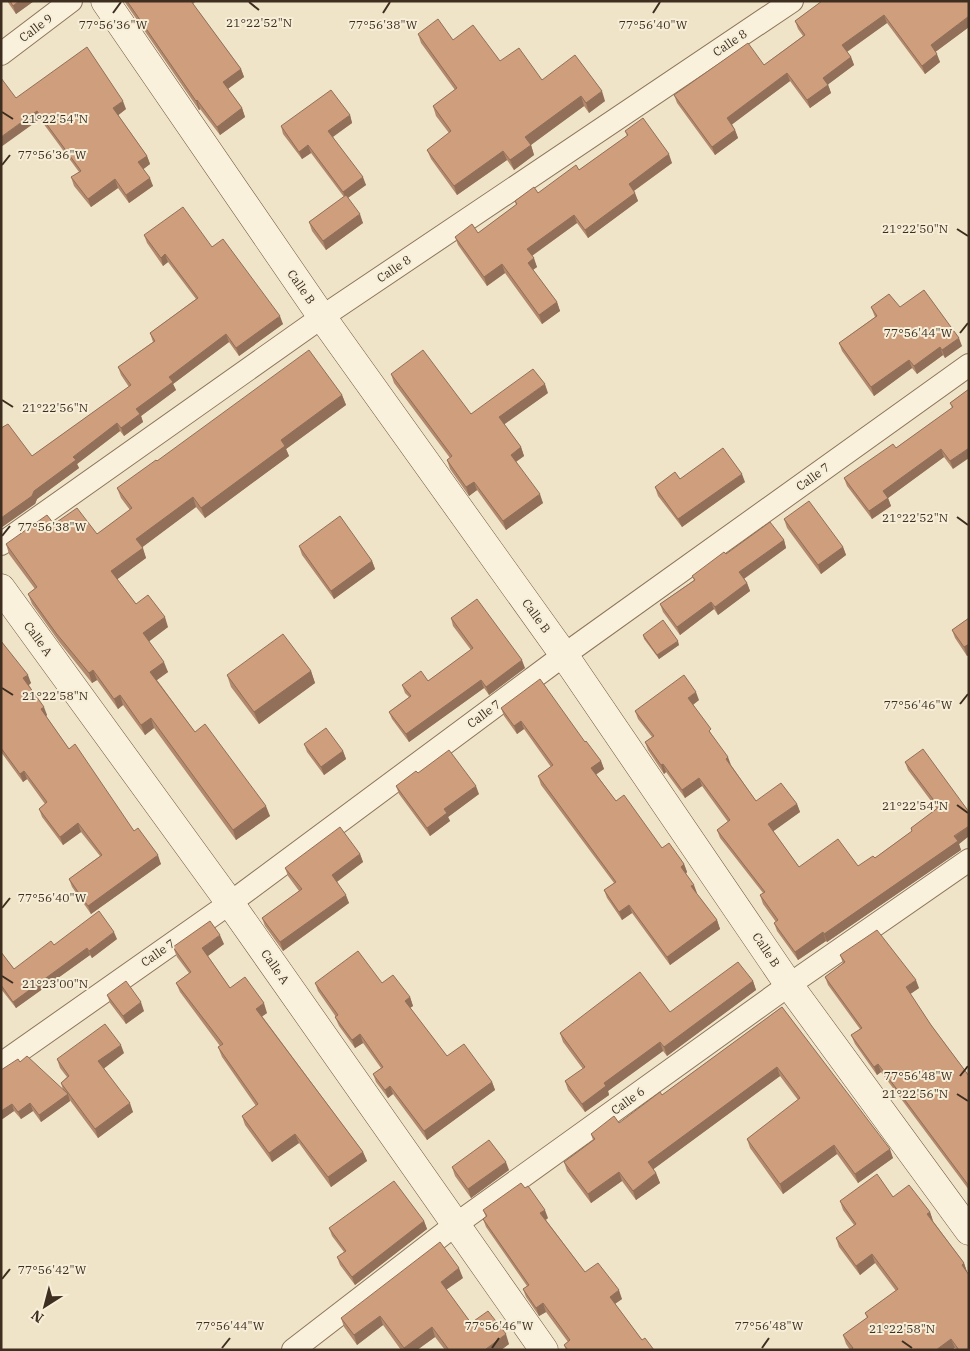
<svg xmlns="http://www.w3.org/2000/svg" width="970" height="1351" viewBox="0 0 970 1351" font-family="'IBM Plex Serif',serif">
<style>
.lines{fill:none;stroke-linecap:round;stroke-linejoin:round}
.street-casing{stroke:#8d765c;stroke-width:24}
.secondary-casing{stroke:#6f573f;stroke-width:29}
.street{stroke:#faf1dc;stroke-width:22}
.secondary{stroke:#faf1dc;stroke-width:28}
.wall{fill:#b2896c}
.shaded-wall{fill:#916f58}
.building{fill:#cf9f7d;stroke:#916f58}
.ticks{fill:none;stroke:#3d2e20;stroke-width:2}
.labels{text-anchor:middle;stroke-width:4;stroke-linejoin:round;paint-order:stroke}
.street-label{font-size:12px;fill:#3d2e20;stroke:#f7eed8}
.ticks-label{font-size:12px;text-anchor:middle;fill:#3d2e20;stroke:#f7eed8;stroke-width:4;stroke-linejoin:round;paint-order:stroke}
</style>
<rect width="100%" height="100%" fill="#f0e4c8"/>
<g class="lines">
<g class="street-casing">
<path id="street" d="M 1,54 L 71,1
M 1,544 L 322,317 L 792,1
M 1,1064 L 230,903 L 564,655 L 969,365
M 293,1350 L 455,1225 L 789,985 L 969,860"/>
</g>
<g class="secondary-casing">
<path id="secondary" d="M 105,1 L 322,317 L 564,655 L 789,985 L 969,1231
M 1,588 L 230,903 L 544,1350"/>
</g>
<use href="#street" class="street"/>
<use href="#secondary" class="secondary"/>
</g>
<path class="wall" d="M 7,1 L 34,1 L 16,14 Z
M 124,1 L 196,1 L 193,4 L 241,69 L 244,77 L 228,89 L 242,108 L 245,117 L 220,135 L 200,109 L 199,110 Z
M 822,1 L 969,27 L 935,52 L 940,62 L 925,74 L 887,23 L 847,52 L 851,57 L 854,65 L 828,84 L 831,93 L 810,108 L 790,81 L 732,124 L 735,130 L 738,138 L 715,155 L 677,103 L 674,95 L 764,65 L 803,36 L 798,29 L 795,21 Z
M 418,34 L 453,40 L 542,80 L 605,101 L 589,113 L 584,106 L 531,145 L 534,155 L 514,170 L 507,160 L 457,195 L 431,159 L 427,150 L 449,133 L 436,116 L 433,106 L 455,90 L 421,43 Z
M 16,98 L 126,109 L 118,115 L 147,156 L 150,164 L 143,169 L 153,186 L 129,203 L 118,188 L 91,207 L 74,186 L 71,177 L 79,172 L 40,119 Z
M 350,115 L 352,123 L 333,137 L 366,185 L 348,198 L 363,223 L 326,250 L 312,231 L 309,222 L 344,197 L 311,153 L 302,159 L 283,134 L 281,126 Z
M 625,131 L 672,163 L 634,191 L 638,201 L 588,238 L 577,223 L 532,256 L 537,267 L 533,270 L 557,302 L 560,311 L 542,324 L 505,273 L 487,286 L 458,245 L 455,237 L 478,233 L 516,205 L 515,201 L 538,193 L 579,170 L 627,136 Z
M 144,235 L 212,247 L 283,324 L 239,356 L 229,342 L 173,384 L 176,390 L 141,416 L 143,422 L 124,436 L 120,431 L 77,464 L 79,468 L 37,499 L 35,504 L 32,456 L 129,387 L 121,375 L 118,367 L 153,342 L 150,333 L 196,299 L 168,262 L 163,266 L 147,243 Z
M 871,307 L 900,307 L 962,346 L 945,358 L 943,355 L 917,374 L 912,368 L 874,396 L 842,351 L 839,343 L 875,317 Z
M 391,374 L 471,414 L 548,393 L 504,424 L 521,447 L 524,456 L 516,462 L 543,503 L 506,530 L 477,490 L 469,496 L 450,469 L 447,460 L 450,458 L 394,383 Z
M 969,389 L 953,469 L 944,457 L 888,498 L 891,506 L 872,519 L 847,486 L 844,478 L 896,448 L 952,408 L 950,403 Z
M 342,395 L 346,405 L 286,449 L 289,456 L 205,518 L 196,507 L 142,547 L 146,558 L 117,579 L 136,604 L 168,627 L 149,641 L 168,672 L 157,680 L 195,732 L 270,816 L 236,840 L 154,728 L 145,735 L 123,705 L 118,709 L 97,680 L 92,683 L 60,643 L 32,604 L 28,594 L 35,589 L 9,554 L 6,544 L 54,524 L 97,534 L 130,510 L 121,498 L 117,488 L 157,461 Z
M 680,479 L 745,482 L 682,527 L 658,496 L 655,487 Z
M 784,519 L 843,547 L 846,555 L 821,574 L 787,528 Z
M 784,540 L 786,548 L 744,579 L 747,583 L 750,591 L 718,615 L 714,609 L 680,635 L 663,612 L 660,604 L 694,580 L 692,576 L 726,554 Z
M 299,546 L 372,561 L 375,569 L 334,599 L 302,555 Z
M 451,618 L 525,668 L 489,695 L 484,688 L 409,742 L 392,719 L 389,712 L 409,697 L 405,693 L 402,685 L 428,681 L 471,650 L 453,626 Z
M 969,618 L 969,655 L 967,656 L 955,638 L 952,630 Z
M 643,635 L 679,645 L 659,659 L 644,639 Z
M 1,641 L 31,683 L 29,685 L 47,715 L 46,716 L 69,749 L 134,831 L 161,864 L 91,914 L 72,887 L 69,879 L 100,856 L 81,832 L 63,845 L 42,817 L 39,809 L 45,804 L 27,779 L 23,782 L 1,752 Z
M 311,671 L 315,683 L 259,724 L 231,687 L 227,675 Z
M 699,700 L 693,705 L 731,765 L 756,801 L 797,804 L 800,812 L 773,831 L 799,867 L 858,866 L 875,858 L 912,831 L 911,828 L 937,809 L 908,770 L 905,762 L 969,812 L 969,836 L 959,844 L 961,850 L 827,942 L 826,941 L 798,960 L 777,931 L 774,923 L 776,922 L 763,904 L 760,895 L 763,893 L 720,838 L 717,830 L 728,822 L 702,786 L 685,798 L 666,772 L 664,774 L 648,750 L 645,742 L 652,737 L 638,719 L 635,711 Z
M 501,708 L 585,742 L 601,761 L 604,769 L 596,774 L 616,801 L 662,848 L 684,864 L 687,872 L 686,874 L 696,893 L 717,920 L 720,929 L 670,965 L 632,913 L 622,920 L 607,898 L 604,890 L 614,883 L 541,785 L 538,776 L 551,767 L 524,729 L 517,734 L 504,716 Z
M 304,744 L 343,751 L 346,759 L 324,775 L 307,752 Z
M 418,773 L 479,794 L 448,817 L 450,821 L 430,836 L 399,794 L 396,786 Z
M 360,854 L 363,862 L 337,882 L 349,903 L 283,951 L 265,926 L 262,918 L 299,891 L 288,876 L 285,868 Z
M 117,939 L 92,958 L 90,955 L 16,1008 L 1,989 L 1,952 L 14,969 L 54,945 Z
M 224,944 L 208,956 L 230,988 L 267,1013 L 262,1016 L 363,1152 L 367,1161 L 331,1187 L 299,1143 L 272,1162 L 245,1125 L 242,1116 L 256,1106 L 222,1057 L 218,1047 L 220,1046 L 180,992 L 176,983 L 189,973 L 177,957 L 173,947 Z
M 840,955 L 919,988 L 910,994 L 931,1025 L 969,1076 L 969,1190 L 881,1072 L 877,1075 L 855,1044 L 851,1035 L 860,1029 L 828,985 L 825,977 L 843,963 Z
M 753,981 L 756,990 L 667,1056 L 663,1051 L 608,1091 L 609,1095 L 585,1112 L 568,1090 L 565,1081 L 583,1069 L 563,1042 L 560,1033 L 670,1012 Z
M 315,983 L 382,983 L 410,997 L 413,1006 L 410,1008 L 447,1056 L 492,1082 L 495,1090 L 427,1140 L 393,1094 L 388,1098 L 376,1082 L 373,1074 L 381,1068 L 363,1043 L 355,1048 L 339,1026 L 335,1017 L 336,1017 L 318,991 Z
M 107,995 L 144,1011 L 126,1024 L 110,1003 Z
M 782,1007 L 893,1158 L 858,1183 L 837,1154 L 783,1194 L 750,1148 L 747,1139 L 798,1100 L 780,1076 L 653,1169 L 656,1173 L 660,1183 L 636,1200 L 622,1181 L 591,1203 L 567,1171 L 564,1162 L 593,1140 L 591,1134 L 619,1123 L 662,1095 Z
M 124,1053 L 104,1068 L 133,1112 L 98,1138 L 69,1099 L 70,1101 L 41,1122 L 33,1111 L 21,1119 L 14,1111 L 1,1120 L 1,1070 L 20,1062 L 63,1090 L 61,1083 L 67,1077 L 60,1068 L 57,1059 Z
M 452,1167 L 509,1170 L 471,1198 L 455,1176 Z
M 893,1197 L 930,1212 L 933,1221 L 964,1263 L 967,1272 L 969,1350 L 956,1350 L 955,1348 L 850,1350 L 846,1344 L 843,1335 L 867,1318 L 865,1313 L 896,1291 L 875,1263 L 860,1275 L 839,1247 L 836,1238 L 854,1225 L 843,1210 L 840,1201 Z
M 483,1210 L 548,1218 L 546,1220 L 585,1272 L 622,1299 L 615,1304 L 642,1340 L 654,1350 L 566,1350 L 564,1345 L 568,1342 L 546,1312 L 539,1316 L 526,1297 L 523,1289 L 527,1286 L 486,1227 L 483,1219 L 486,1217 Z
M 424,1221 L 427,1229 L 355,1285 L 340,1265 L 337,1257 L 344,1252 L 332,1236 L 329,1228 Z
M 463,1278 L 446,1290 L 471,1323 L 509,1344 L 501,1350 L 445,1350 L 435,1337 L 417,1350 L 401,1350 L 383,1325 L 357,1345 L 344,1327 L 341,1318 Z"/>
<path class="shaded-wall" d="M 19,1 L 34,1 L 16,14 L 13,6 Z
M 884,15 L 887,23 L 845,53 L 842,45 Z
M 969,16 L 969,27 L 934,53 L 931,45 Z
M 937,54 L 940,62 L 925,74 L 922,66 Z
M 851,57 L 854,65 L 826,86 L 823,78 Z
M 241,69 L 244,77 L 226,90 L 223,82 Z
M 787,73 L 790,81 L 730,126 L 727,118 Z
M 828,85 L 831,93 L 810,108 L 807,100 Z
M 602,91 L 605,101 L 589,113 L 586,103 Z
M 581,96 L 584,106 L 528,147 L 525,137 Z
M 197,100 L 200,109 L 199,110 L 196,101 Z
M 123,101 L 126,109 L 116,117 L 113,108 Z
M 242,108 L 245,117 L 220,135 L 217,127 Z
M 37,111 L 40,119 L 1,147 L 1,137 Z
M 350,115 L 352,123 L 331,138 L 328,131 Z
M 735,130 L 738,138 L 715,155 L 712,147 Z
M 308,145 L 311,153 L 302,159 L 299,152 Z
M 531,145 L 534,155 L 514,170 L 510,160 Z
M 503,151 L 507,160 L 457,195 L 454,186 Z
M 669,154 L 672,163 L 632,192 L 629,184 Z
M 147,156 L 150,164 L 141,171 L 138,162 Z
M 363,177 L 366,185 L 346,199 L 343,192 Z
M 150,178 L 153,186 L 129,203 L 126,195 Z
M 115,179 L 118,188 L 91,207 L 88,199 Z
M 635,193 L 638,201 L 588,238 L 585,230 Z
M 360,214 L 363,223 L 326,250 L 323,241 Z
M 574,215 L 577,223 L 530,257 L 527,249 Z
M 165,254 L 168,262 L 163,266 L 161,258 Z
M 534,258 L 537,267 L 531,271 L 528,263 Z
M 502,264 L 505,273 L 487,286 L 484,277 Z
M 557,302 L 560,311 L 542,324 L 539,315 Z
M 280,316 L 283,324 L 239,356 L 236,348 Z
M 226,334 L 229,342 L 173,384 L 176,390 L 141,416 L 143,422 L 124,436 L 121,428 L 136,409 L 169,377 Z
M 959,338 L 962,346 L 945,358 L 942,350 Z
M 940,347 L 943,355 L 917,374 L 914,366 Z
M 909,360 L 912,368 L 874,396 L 871,387 Z
M 545,384 L 548,393 L 502,426 L 499,417 Z
M 342,395 L 346,405 L 286,449 L 289,456 L 205,518 L 201,508 L 281,440 Z
M 117,423 L 120,431 L 77,464 L 79,468 L 37,499 L 35,504 L 1,528 L 1,518 L 34,491 L 73,457 Z
M 521,447 L 524,456 L 514,463 L 511,455 Z
M 969,448 L 969,458 L 953,469 L 950,461 Z
M 941,449 L 944,457 L 888,498 L 891,506 L 872,519 L 869,511 L 883,491 Z
M 742,474 L 745,482 L 682,527 L 678,519 Z
M 474,482 L 477,490 L 469,496 L 466,487 Z
M 540,494 L 543,503 L 506,530 L 503,521 Z
M 193,497 L 196,507 L 140,549 L 136,539 Z
M 784,540 L 786,548 L 742,580 L 739,572 Z
M 843,547 L 846,555 L 821,574 L 818,565 Z
M 143,548 L 146,558 L 115,581 L 111,571 Z
M 372,561 L 375,569 L 334,599 L 331,591 Z
M 747,583 L 750,591 L 718,615 L 715,607 Z
M 711,602 L 714,609 L 680,635 L 677,627 Z
M 165,617 L 168,627 L 147,643 L 143,633 Z
M 678,641 L 679,645 L 659,659 L 657,655 Z
M 969,644 L 969,655 L 967,656 L 964,647 Z
M 522,660 L 525,668 L 489,695 L 486,687 Z
M 164,662 L 168,672 L 154,682 L 150,672 Z
M 93,670 L 97,680 L 92,683 L 89,673 Z
M 311,671 L 315,683 L 259,724 L 254,712 Z
M 28,675 L 31,683 L 26,687 L 23,678 Z
M 481,680 L 484,688 L 409,742 L 406,734 Z
M 696,692 L 699,700 L 691,706 L 688,698 Z
M 120,695 L 123,705 L 118,709 L 114,699 Z
M 44,707 L 47,715 L 44,718 L 41,709 Z
M 151,718 L 154,728 L 145,735 L 141,725 Z
M 521,721 L 524,729 L 517,734 L 514,726 Z
M 343,751 L 346,759 L 324,775 L 321,767 Z
M 728,757 L 731,765 L 726,759 Z
M 601,761 L 604,769 L 594,776 L 591,768 Z
M 663,764 L 666,772 L 664,774 L 661,765 Z
M 24,771 L 27,779 L 23,782 L 20,774 Z
M 699,778 L 702,786 L 685,798 L 682,790 Z
M 476,786 L 479,794 L 448,817 L 450,821 L 430,836 L 427,828 L 444,809 Z
M 797,804 L 800,812 L 771,833 L 768,824 Z
M 266,806 L 270,816 L 236,840 L 233,830 Z
M 78,823 L 81,832 L 63,845 L 60,837 Z
M 969,826 L 969,836 L 959,844 L 961,850 L 827,942 L 824,934 Z
M 360,854 L 363,862 L 335,883 L 332,875 Z
M 158,855 L 161,864 L 91,914 L 88,906 Z
M 684,864 L 687,872 L 684,875 L 681,867 Z
M 694,885 L 697,893 L 694,895 L 691,886 Z
M 346,895 L 349,903 L 283,951 L 280,942 Z
M 629,905 L 632,913 L 622,920 L 619,912 Z
M 717,920 L 720,929 L 670,965 L 667,957 Z
M 114,932 L 117,939 L 92,958 L 89,951 Z
M 823,932 L 826,941 L 798,960 L 795,952 Z
M 220,935 L 224,944 L 205,958 L 202,948 Z
M 87,948 L 90,955 L 16,1008 L 13,1002 Z
M 916,980 L 919,988 L 909,995 L 906,987 Z
M 753,981 L 756,990 L 667,1056 L 664,1047 Z
M 410,997 L 413,1006 L 408,1009 L 405,1001 Z
M 141,1002 L 144,1011 L 126,1024 L 123,1016 Z
M 264,1003 L 267,1013 L 260,1018 L 256,1009 Z
M 360,1034 L 363,1043 L 355,1048 L 352,1040 Z
M 660,1042 L 663,1051 L 608,1091 L 609,1095 L 585,1112 L 582,1104 L 604,1083 Z
M 121,1045 L 124,1053 L 102,1070 L 98,1061 Z
M 878,1064 L 881,1072 L 877,1075 L 874,1067 Z
M 777,1067 L 780,1076 L 651,1171 L 648,1162 Z
M 492,1082 L 495,1090 L 427,1140 L 424,1131 Z
M 390,1086 L 393,1094 L 388,1098 L 385,1090 Z
M 68,1094 L 70,1101 L 41,1122 L 39,1115 Z
M 30,1103 L 33,1111 L 21,1119 L 18,1112 Z
M 130,1103 L 133,1112 L 98,1138 L 95,1129 Z
M 12,1104 L 14,1111 L 1,1120 L 1,1111 Z
M 295,1134 L 299,1143 L 272,1162 L 269,1153 Z
M 834,1145 L 837,1154 L 783,1194 L 780,1184 Z
M 890,1149 L 893,1158 L 858,1183 L 855,1174 Z
M 363,1152 L 367,1161 L 331,1187 L 328,1177 Z
M 506,1162 L 509,1170 L 471,1198 L 468,1189 Z
M 619,1172 L 622,1181 L 591,1203 L 588,1194 Z
M 656,1173 L 660,1183 L 636,1200 L 633,1191 Z
M 545,1210 L 548,1218 L 543,1221 L 540,1213 Z
M 930,1212 L 933,1221 L 927,1214 Z
M 424,1221 L 427,1229 L 355,1285 L 352,1277 Z
M 872,1254 L 875,1263 L 860,1275 L 856,1266 Z
M 964,1263 L 967,1272 L 965,1274 L 962,1265 Z
M 459,1268 L 463,1278 L 444,1291 L 441,1282 Z
M 619,1290 L 622,1299 L 613,1305 L 610,1297 Z
M 543,1303 L 546,1312 L 539,1316 L 536,1308 Z
M 380,1316 L 383,1325 L 357,1345 L 354,1335 Z
M 432,1327 L 435,1337 L 417,1350 L 404,1350 L 404,1348 Z
M 506,1334 L 509,1344 L 501,1350 L 486,1350 L 486,1349 Z
M 951,1339 L 955,1348 L 952,1350 L 936,1350 Z"/>
<path class="building" d="M 10,1 L 19,1 L 13,6 Z
M 127,1 L 191,1 L 241,69 L 223,82 L 242,108 L 217,127 L 197,100 L 196,101 Z
M 822,1 L 969,1 L 969,16 L 931,45 L 937,54 L 922,66 L 884,15 L 842,45 L 851,57 L 823,78 L 828,85 L 807,100 L 787,73 L 727,118 L 735,130 L 712,147 L 674,95 L 748,43 L 764,65 L 805,35 L 795,21 Z
M 438,19 L 453,40 L 473,25 L 500,61 L 519,48 L 542,80 L 575,55 L 602,91 L 586,103 L 581,96 L 525,137 L 531,145 L 510,160 L 503,151 L 454,186 L 427,150 L 451,131 L 433,106 L 457,88 L 418,34 Z
M 87,47 L 123,101 L 113,108 L 147,156 L 138,162 L 150,178 L 126,195 L 115,179 L 88,199 L 71,177 L 81,171 L 37,111 L 1,137 L 1,78 L 16,98 Z
M 331,90 L 350,115 L 328,131 L 363,177 L 343,192 L 308,145 L 299,152 L 281,126 Z
M 643,118 L 669,154 L 629,184 L 635,193 L 585,230 L 574,215 L 527,249 L 534,258 L 528,263 L 557,302 L 539,315 L 502,264 L 484,277 L 455,237 L 472,224 L 478,233 L 517,204 L 515,201 L 534,187 L 538,193 L 576,165 L 579,170 L 628,135 L 625,131 Z
M 346,195 L 360,214 L 323,241 L 309,222 Z
M 183,207 L 212,247 L 223,239 L 280,316 L 236,348 L 226,334 L 169,377 L 173,382 L 136,409 L 140,414 L 121,428 L 117,423 L 73,457 L 76,460 L 34,491 L 32,496 L 1,518 L 1,428 L 8,424 L 32,456 L 131,385 L 118,367 L 155,341 L 150,333 L 198,298 L 165,254 L 161,258 L 144,235 Z
M 924,290 L 959,338 L 942,350 L 940,347 L 914,366 L 909,360 L 871,387 L 839,343 L 877,316 L 871,307 L 889,294 L 900,307 Z
M 309,350 L 342,395 L 281,440 L 285,446 L 201,508 L 193,497 L 136,539 L 143,548 L 111,571 L 136,604 L 148,595 L 165,617 L 143,633 L 164,662 L 150,672 L 195,732 L 205,724 L 266,806 L 233,830 L 151,718 L 141,725 L 120,695 L 114,699 L 93,670 L 89,673 L 56,633 L 28,594 L 37,587 L 6,544 L 47,515 L 54,524 L 77,508 L 97,534 L 132,508 L 117,488 L 156,460 L 157,461 Z
M 423,350 L 471,414 L 533,369 L 545,384 L 499,417 L 521,447 L 511,455 L 540,494 L 503,521 L 474,482 L 466,487 L 447,460 L 452,456 L 391,374 Z
M 969,389 L 969,448 L 950,461 L 941,449 L 883,491 L 888,498 L 869,511 L 844,478 L 893,444 L 896,448 L 953,407 L 950,403 Z
M 723,448 L 742,474 L 678,519 L 655,487 L 675,472 L 680,479 Z
M 809,501 L 843,547 L 818,565 L 784,519 Z
M 340,516 L 372,561 L 331,591 L 299,546 Z
M 770,522 L 784,540 L 739,572 L 747,583 L 715,607 L 711,602 L 677,627 L 660,604 L 695,580 L 692,576 L 724,552 L 726,554 Z
M 477,599 L 522,660 L 486,687 L 481,680 L 406,734 L 389,712 L 411,696 L 402,685 L 421,671 L 428,681 L 473,648 L 451,618 Z
M 969,618 L 969,644 L 964,647 L 952,630 Z
M 663,620 L 678,641 L 657,655 L 643,635 Z
M 283,634 L 311,671 L 254,712 L 227,675 Z
M 1,641 L 28,675 L 23,678 L 44,707 L 41,709 L 69,749 L 75,744 L 134,831 L 138,828 L 158,855 L 88,906 L 69,879 L 102,855 L 78,823 L 60,837 L 39,809 L 47,802 L 24,771 L 20,774 L 1,748 Z
M 684,675 L 696,692 L 688,698 L 711,729 L 709,731 L 728,757 L 726,759 L 756,801 L 781,783 L 797,804 L 768,824 L 799,867 L 838,839 L 858,866 L 873,856 L 875,858 L 912,831 L 911,828 L 939,807 L 905,762 L 923,749 L 969,812 L 969,826 L 954,836 L 958,841 L 824,934 L 823,932 L 795,952 L 774,923 L 778,920 L 760,895 L 765,892 L 717,830 L 730,820 L 699,778 L 682,790 L 663,764 L 661,765 L 645,742 L 654,736 L 635,711 Z
M 540,679 L 585,742 L 586,741 L 601,761 L 591,768 L 616,801 L 624,795 L 662,848 L 669,843 L 684,864 L 681,867 L 694,885 L 691,886 L 717,920 L 667,957 L 629,905 L 619,912 L 604,890 L 616,882 L 538,776 L 553,765 L 521,721 L 514,726 L 501,708 Z
M 326,728 L 343,751 L 321,767 L 304,744 Z
M 449,750 L 476,786 L 444,809 L 447,813 L 427,828 L 396,786 L 416,771 L 418,773 Z
M 340,827 L 360,854 L 332,875 L 346,895 L 280,942 L 262,918 L 302,889 L 285,868 Z
M 99,911 L 114,932 L 89,951 L 87,948 L 13,1002 L 1,985 L 1,952 L 14,969 L 51,941 L 54,945 Z
M 210,921 L 220,935 L 202,948 L 230,988 L 245,977 L 264,1003 L 256,1009 L 363,1152 L 328,1177 L 295,1134 L 269,1153 L 242,1116 L 258,1104 L 218,1047 L 223,1044 L 176,983 L 191,972 L 173,947 Z
M 877,930 L 916,980 L 906,987 L 931,1025 L 969,1076 L 969,1186 L 878,1064 L 874,1067 L 851,1035 L 862,1028 L 825,977 L 845,962 L 840,955 Z
M 358,951 L 382,983 L 393,975 L 410,997 L 405,1001 L 447,1056 L 464,1044 L 492,1082 L 424,1131 L 390,1086 L 385,1090 L 373,1074 L 383,1067 L 360,1034 L 352,1040 L 335,1017 L 338,1015 L 315,983 Z
M 738,962 L 753,981 L 664,1047 L 660,1042 L 604,1083 L 606,1086 L 582,1104 L 565,1081 L 585,1067 L 560,1033 L 640,972 L 670,1012 Z
M 126,981 L 141,1002 L 123,1016 L 107,995 Z
M 782,1007 L 890,1149 L 855,1174 L 834,1145 L 780,1184 L 747,1139 L 800,1098 L 777,1067 L 648,1162 L 656,1173 L 633,1191 L 619,1172 L 588,1194 L 564,1162 L 595,1139 L 591,1134 L 614,1116 L 619,1123 L 660,1092 L 662,1095 Z
M 105,1024 L 121,1045 L 98,1061 L 130,1103 L 95,1129 L 61,1083 L 69,1076 L 57,1059 Z
M 27,1056 L 68,1094 L 39,1115 L 30,1103 L 18,1112 L 12,1104 L 1,1111 L 1,1070 L 18,1059 L 20,1062 Z
M 489,1140 L 506,1162 L 468,1189 L 452,1167 Z
M 877,1174 L 893,1197 L 909,1185 L 930,1212 L 927,1214 L 964,1263 L 962,1265 L 969,1275 L 969,1350 L 959,1350 L 951,1339 L 936,1350 L 851,1350 L 853,1348 L 843,1335 L 868,1317 L 865,1313 L 898,1289 L 872,1254 L 856,1266 L 836,1238 L 856,1224 L 840,1201 Z
M 394,1181 L 424,1221 L 352,1277 L 337,1257 L 346,1251 L 329,1228 Z
M 521,1183 L 525,1188 L 528,1186 L 545,1210 L 540,1213 L 585,1272 L 598,1263 L 619,1290 L 610,1297 L 642,1340 L 645,1338 L 654,1350 L 568,1350 L 564,1345 L 570,1340 L 543,1303 L 536,1308 L 523,1289 L 529,1285 L 483,1219 L 487,1216 L 483,1210 Z
M 440,1242 L 459,1268 L 441,1282 L 471,1323 L 488,1311 L 506,1334 L 486,1349 L 486,1350 L 449,1350 L 432,1327 L 404,1348 L 380,1316 L 354,1335 L 341,1318 Z"/>
<path class="ticks" d="M 249,2 L 259,10M 113,13 L 121,2M 383,13 L 390,2M 653,13 L 660,2M 2,112 L 13,119M 2,165 L 10,155M 957,229 L 968,236M 960,333 L 968,323M 2,400 L 13,407M 957,517 L 968,525M 2,536 L 10,526M 2,688 L 13,695M 960,704 L 968,694M 957,805 L 968,813M 2,908 L 10,898M 2,976 L 13,983M 960,1076 L 968,1066M 957,1094 L 968,1101M 2,1279 L 10,1269M 902,1341 L 912,1348M 222,1348 L 230,1338M 492,1348 L 499,1338M 762,1348 L 769,1338"/>
<g class="labels">
<g class="street-label">
<text transform="translate(36 28) rotate(-37)" y="4">Calle 9</text>
<text transform="translate(730 43) rotate(-34)" y="4">Calle 8</text>
<text transform="translate(394 269) rotate(-34)" y="4">Calle 8</text>
<text transform="translate(301 287) rotate(55)" y="4">Calle B</text>
<text transform="translate(813 477) rotate(-36)" y="4">Calle 7</text>
<text transform="translate(536 616) rotate(54)" y="4">Calle B</text>
<text transform="translate(38 639) rotate(54)" y="4">Calle A</text>
<text transform="translate(484 714) rotate(-37)" y="4">Calle 7</text>
<text transform="translate(766 950) rotate(56)" y="4">Calle B</text>
<text transform="translate(158 953) rotate(-35)" y="4">Calle 7</text>
<text transform="translate(275 967) rotate(55)" y="4">Calle A</text>
<text transform="translate(628 1101) rotate(-36)" y="4">Calle 6</text>
</g>
</g>
<g class="ticks-label">
<text x="259" y="27">21°22'52"N</text>
<text x="113" y="29">77°56'36"W</text>
<text x="383" y="29">77°56'38"W</text>
<text x="653" y="29">77°56'40"W</text>
<text x="55" y="123">21°22'54"N</text>
<text x="52" y="159">77°56'36"W</text>
<text x="915" y="233">21°22'50"N</text>
<text x="918" y="337">77°56'44"W</text>
<text x="55" y="412">21°22'56"N</text>
<text x="915" y="522">21°22'52"N</text>
<text x="52" y="531">77°56'38"W</text>
<text x="55" y="700">21°22'58"N</text>
<text x="918" y="709">77°56'46"W</text>
<text x="915" y="810">21°22'54"N</text>
<text x="52" y="902">77°56'40"W</text>
<text x="55" y="988">21°23'00"N</text>
<text x="918" y="1080">77°56'48"W</text>
<text x="915" y="1098">21°22'56"N</text>
<text x="52" y="1274">77°56'42"W</text>
<text x="230" y="1330">77°56'44"W</text>
<text x="499" y="1330">77°56'46"W</text>
<text x="769" y="1330">77°56'48"W</text>
<text x="902" y="1333">21°22'58"N</text>
</g>
<rect width="970" height="1351" fill="none" stroke="#3d2e20" stroke-width="5"/>
<g transform="translate(45 1306) rotate(216)" stroke="#f7eed8" stroke-width="4" paint-order="stroke">
<path d="M0-4L9 19L0 12L-9 19Z" fill="#3d2e20"/>
<text y="-8" font-size="14" font-weight="bold" text-anchor="middle" fill="#3d2e20">N</text>
</g>
</svg>
